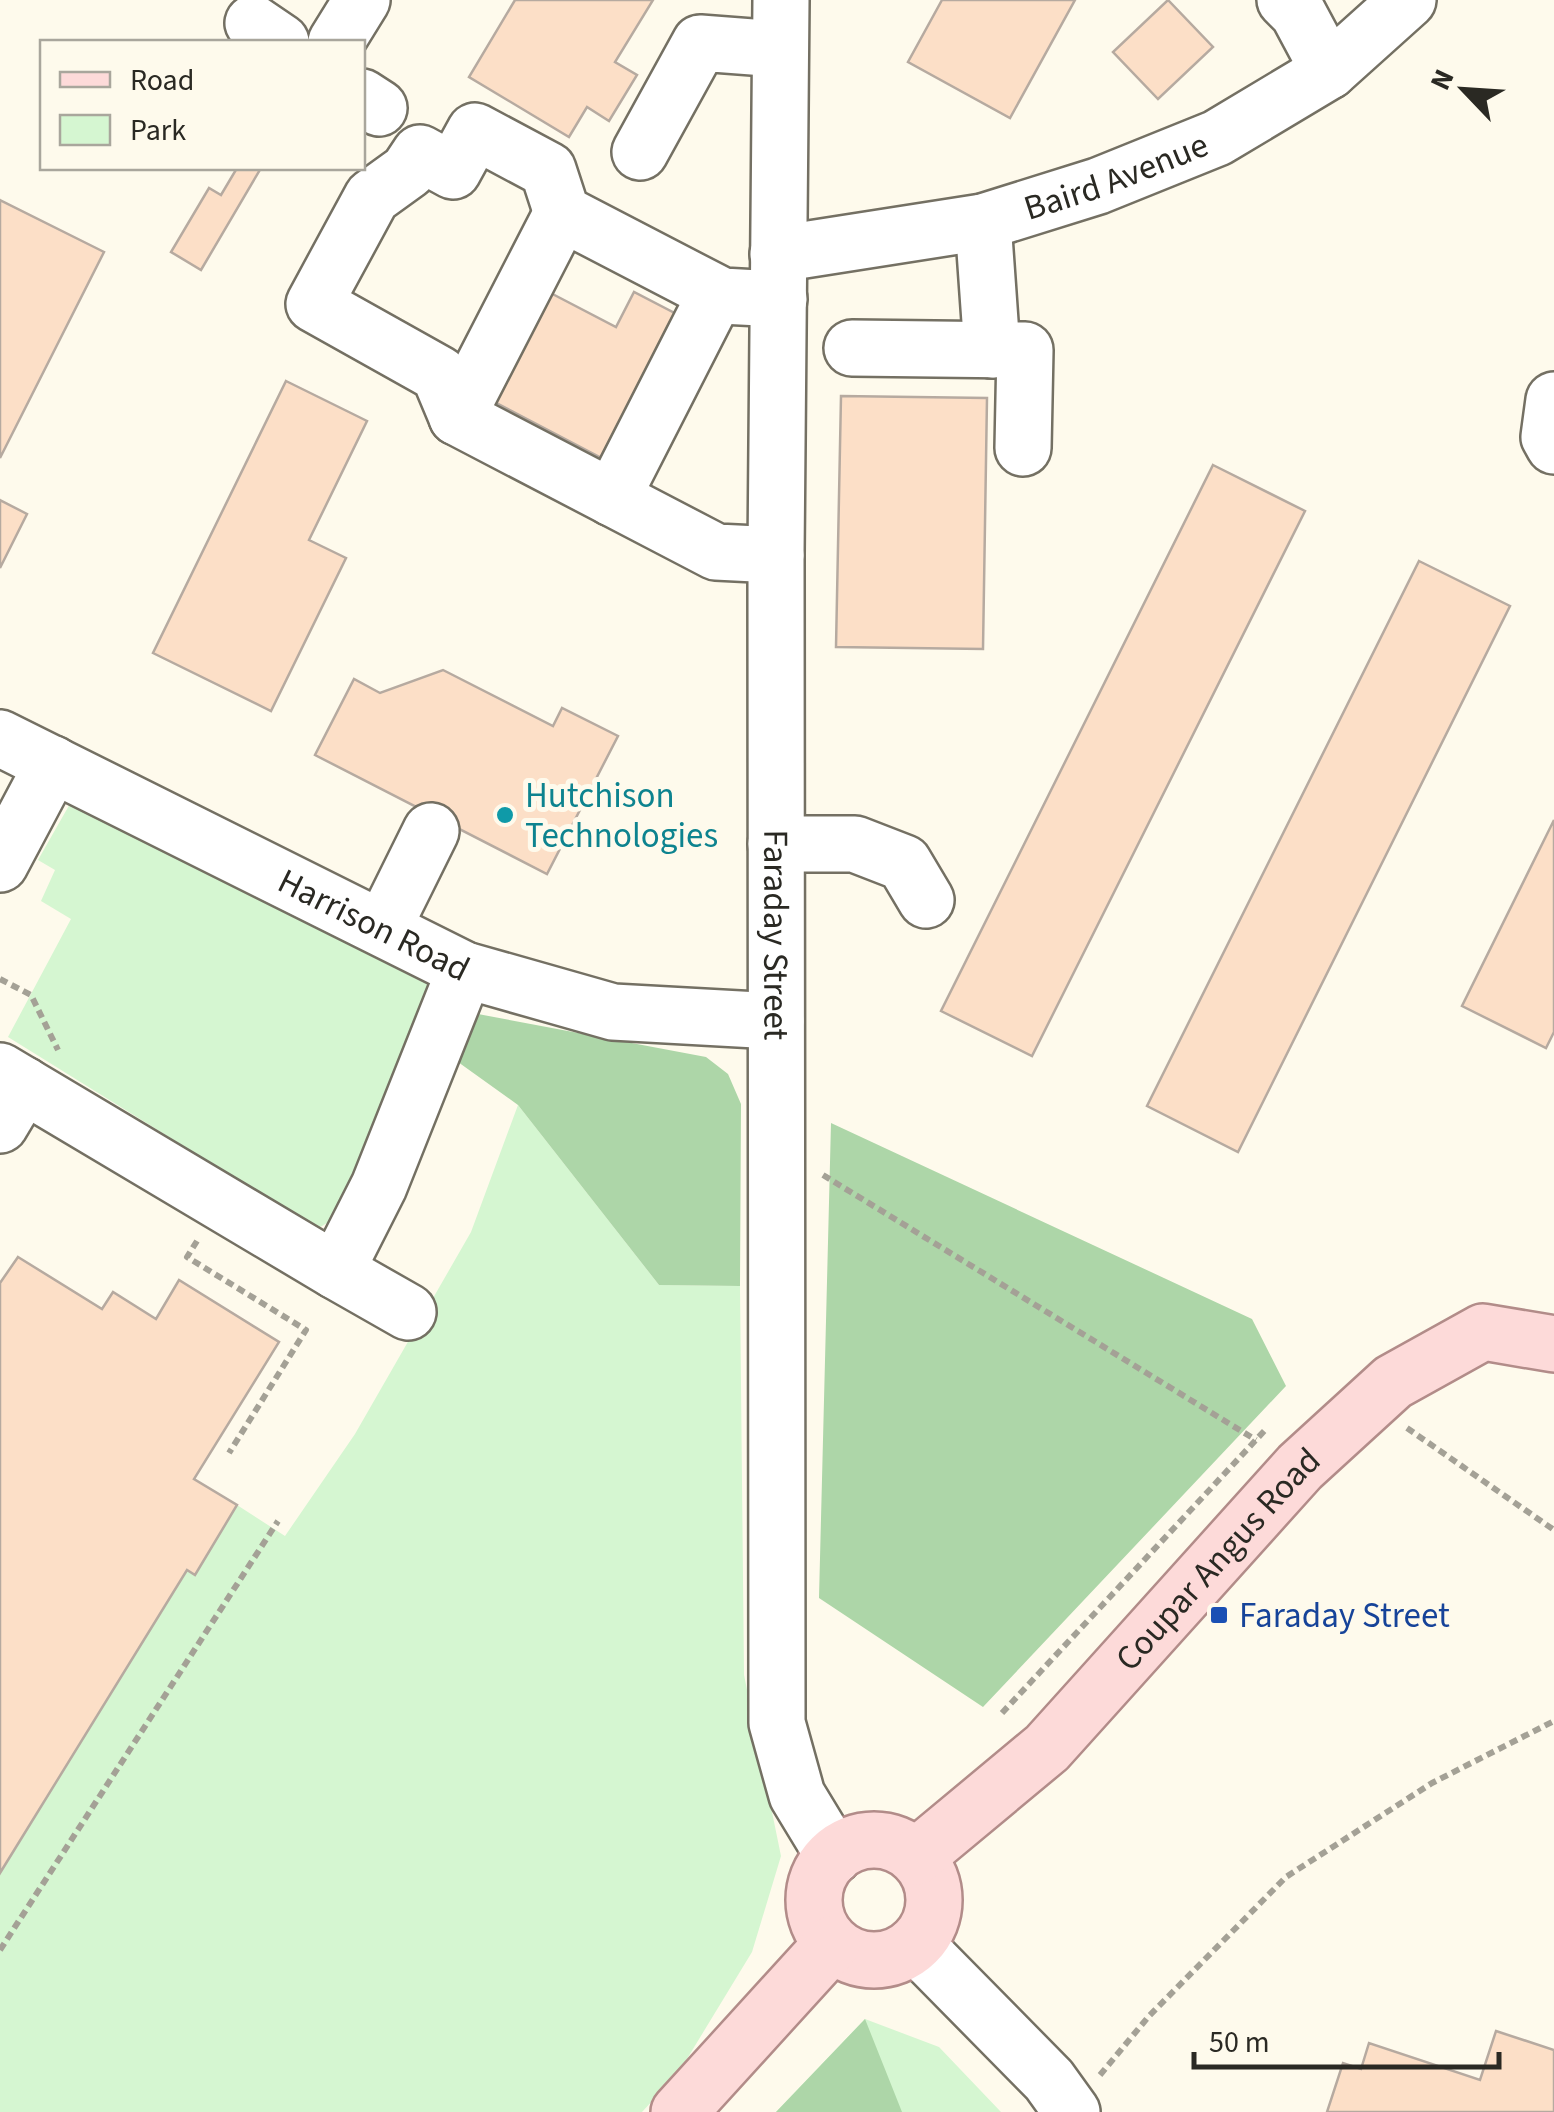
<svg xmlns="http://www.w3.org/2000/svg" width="1554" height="2112" viewBox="0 0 1554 2112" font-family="'Source Sans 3',sans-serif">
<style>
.green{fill:#d5f6d1}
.forest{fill:#add6a8}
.building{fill:#fcdfc7;stroke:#b6aaa0;stroke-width:2.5}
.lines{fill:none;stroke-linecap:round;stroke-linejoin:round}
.minor-casing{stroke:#747063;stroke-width:60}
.major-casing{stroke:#b28c89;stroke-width:60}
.path{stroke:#a4a196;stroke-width:6;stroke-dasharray:8 5;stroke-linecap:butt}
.minor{stroke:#fff;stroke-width:55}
.major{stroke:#fddad9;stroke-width:55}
.culture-dot{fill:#0f9aa8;stroke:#fefaec;stroke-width:4}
.transit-dot{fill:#1a4fb4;stroke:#fefaec;stroke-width:4}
.labels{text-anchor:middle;stroke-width:10;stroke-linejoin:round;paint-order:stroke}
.street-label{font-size:35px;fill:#2a2923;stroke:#fefaec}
.culture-label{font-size:35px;fill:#0d838f;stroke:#fefaec;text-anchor:start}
.transit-label{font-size:35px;fill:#164399;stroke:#fefaec;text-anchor:start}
</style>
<rect width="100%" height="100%" fill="#fefaec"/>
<path class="green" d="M 71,802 L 431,984 L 337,1217 L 317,1229 L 8,1037 L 71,919 L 41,901 L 55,870 L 38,860 Z
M 518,1105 L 659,1285 L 740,1286 L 744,1675 L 781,1856 L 752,1952 L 679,2072 L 642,2112 L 0,2112 L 0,1873 L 187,1570 L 195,1574 L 237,1505 L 285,1536 L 355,1434 L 471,1232 Z
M 865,2019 L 939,2047 L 1001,2112 L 776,2112 Z"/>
<path class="forest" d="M 478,1014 L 706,1057 L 728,1074 L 741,1104 L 740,1286 L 659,1285 L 518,1105 L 458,1062 Z
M 831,1123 L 1252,1319 L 1286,1386 L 983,1707 L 819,1598 Z
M 865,2019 L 902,2112 L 776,2112 Z"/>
<path class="building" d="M 515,0 L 653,0 L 615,62 L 637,75 L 609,121 L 587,107 L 569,137 L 469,77 Z
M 942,0 L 1075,0 L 1010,118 L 908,62 Z
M 1168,0 L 1213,47 L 1158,99 L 1113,52 Z
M 237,168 L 261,168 L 201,270 L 171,252 L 209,188 L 221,195 Z
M 0,200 L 104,252 L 0,458 Z
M 541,288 L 616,327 L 634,292 L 688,320 L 613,464 L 485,397 Z
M 286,381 L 367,421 L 309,540 L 346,558 L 271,711 L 153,653 Z
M 841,396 L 987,398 L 983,649 L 836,647 Z
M 1213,465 L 1305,511 L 1032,1056 L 941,1011 Z
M 0,500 L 27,514 L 0,568 Z
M 1419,561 L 1510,606 L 1238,1152 L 1147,1106 Z
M 443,670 L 553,726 L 562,708 L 618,736 L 547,874 L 315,755 L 354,679 L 380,693 Z
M 1554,820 L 1554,1032 L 1546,1048 L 1462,1006 Z
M 18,1257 L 102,1309 L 113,1292 L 156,1319 L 179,1280 L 279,1342 L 194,1479 L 237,1505 L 195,1575 L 187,1570 L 0,1873 L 0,1283 Z
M 1496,2031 L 1554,2050 L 1554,2112 L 1327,2112 L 1343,2063 L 1361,2069 L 1369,2043 L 1480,2080 Z"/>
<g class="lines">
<g class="minor-casing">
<g id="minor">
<path id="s1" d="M 781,0 L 776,555 L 777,1723 L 797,1795 L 834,1856"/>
<path d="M 1285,0 L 1298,13 L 1329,71"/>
<path d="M 253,23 L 281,42"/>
<path d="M 336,42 L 362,0"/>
<path d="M 362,97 L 379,108"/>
<path d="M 640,152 L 700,43 L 780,49"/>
<path d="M 983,222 L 992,350"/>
<path id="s2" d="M 778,254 L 983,222 L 1098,186 L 1217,138 L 1329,71 L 1408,0"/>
<path d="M 852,348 L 1025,350 L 1023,448"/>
<path d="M 1554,400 L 1549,437 L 1554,446"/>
<path d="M 457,417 L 562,213"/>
<path d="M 612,498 L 716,294"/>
<path d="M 776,555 L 716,552 L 457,417 L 439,374 L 314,304 L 372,197 L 408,171 L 420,153 L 453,171 L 475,131 L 548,170 L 562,213 L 722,296 L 779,299"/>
<path id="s3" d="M 0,738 L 465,970 L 613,1012 L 776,1021"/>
<path d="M 776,844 L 855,844 L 904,863 L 926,900"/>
<path d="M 0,864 L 53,764"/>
<path d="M 383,928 L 431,831"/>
<path d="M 0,1071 L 336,1271 L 379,1186 L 465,970"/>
<path d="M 0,1125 L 24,1085"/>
<path d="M 336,1271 L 408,1312"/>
<path d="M 915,1944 L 1049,2080 L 1072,2112"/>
</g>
</g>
<g class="major-casing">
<g id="major">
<circle cx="874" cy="1900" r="60"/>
<path id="s4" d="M 916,1857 L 1047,1748 L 1300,1467 L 1393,1382 L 1483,1332 L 1554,1344"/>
<path d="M 679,2112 L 832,1944"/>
</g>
</g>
<path class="path" d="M 0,979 L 31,995 L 58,1050
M 823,1175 L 1256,1440
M 197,1241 L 187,1257 L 306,1330 L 229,1453
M 1407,1428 L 1554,1530
M 1002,1713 L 1267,1428
M 0,1950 L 278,1521
M 1100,2075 L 1149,2016 L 1286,1877 L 1432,1783 L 1554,1721"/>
<use href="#minor" class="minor"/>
<use href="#major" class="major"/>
</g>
<circle class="culture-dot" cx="505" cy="815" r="10"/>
<rect class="transit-dot" x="1209" y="1605" width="20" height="20" rx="5"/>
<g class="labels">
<g class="street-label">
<text dy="12" stroke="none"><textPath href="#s2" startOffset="348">Baird Avenue</textPath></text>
<text dy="12" stroke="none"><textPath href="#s3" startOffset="418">Harrison Road</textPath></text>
<text dy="12" stroke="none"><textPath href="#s1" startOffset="935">Faraday Street</textPath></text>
<text dy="12" stroke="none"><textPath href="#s4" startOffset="425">Coupar Angus Road</textPath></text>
</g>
<g class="culture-label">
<text x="525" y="807">Hutchison<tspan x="525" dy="40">Technologies</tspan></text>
</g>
<g class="transit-label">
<text x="1239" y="1627">Faraday Street</text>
</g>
</g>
<rect x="40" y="40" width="325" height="130" fill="#fefaec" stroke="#a9a69c" stroke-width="2.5"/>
<rect x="60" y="72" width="50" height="15" fill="#fddad9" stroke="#a9a69c" stroke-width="2.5"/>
<text x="130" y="90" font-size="30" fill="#2a2923">Road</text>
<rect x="60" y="115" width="50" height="30" fill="#d5f6d1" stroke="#a9a69c" stroke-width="2.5"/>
<text x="130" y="140" font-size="30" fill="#2a2923">Park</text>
<g transform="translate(1464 90) rotate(295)" stroke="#fefaec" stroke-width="8" paint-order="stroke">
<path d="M0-8L18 38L0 25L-18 38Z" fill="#2a2923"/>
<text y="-15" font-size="28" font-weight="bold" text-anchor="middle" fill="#2a2923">N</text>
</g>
<path d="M1194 2052v15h305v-15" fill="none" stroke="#2a2923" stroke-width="5"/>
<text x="1209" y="2052" font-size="30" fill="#2a2923" stroke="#fefaec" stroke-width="8" paint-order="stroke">50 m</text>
</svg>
